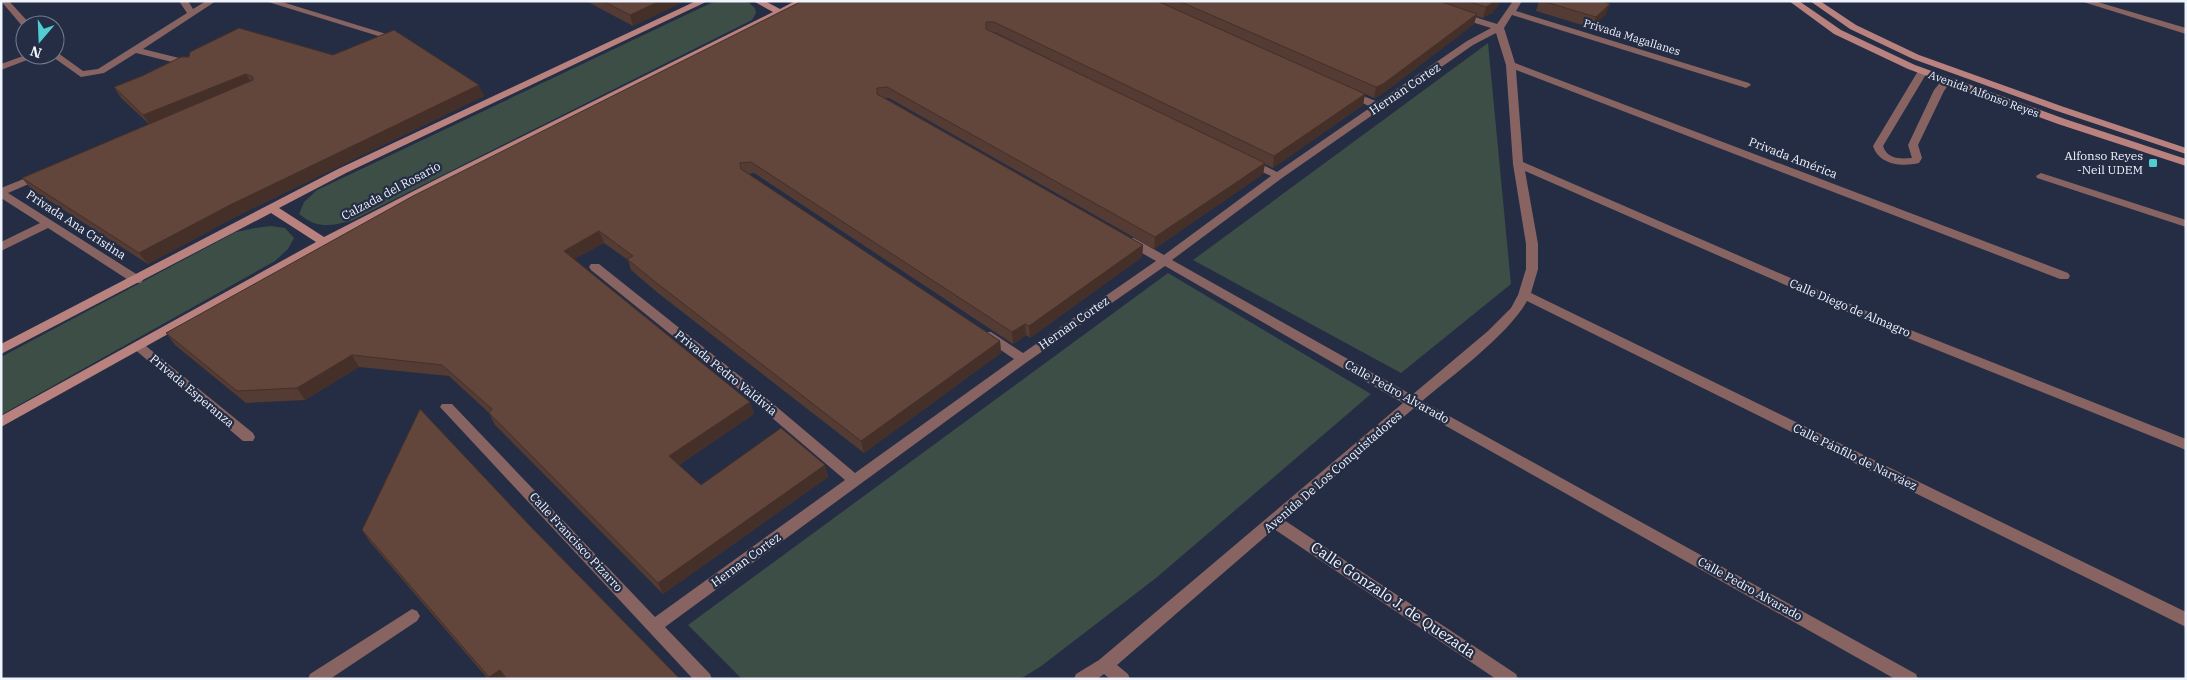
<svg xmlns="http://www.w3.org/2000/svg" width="2187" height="680" viewBox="0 0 2187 680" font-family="'IBM Plex Serif',serif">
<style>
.green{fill:#3c4e45}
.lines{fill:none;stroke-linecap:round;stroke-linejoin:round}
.street{fill:#876462;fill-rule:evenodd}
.secondary{fill:#b9827e;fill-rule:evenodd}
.wall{fill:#543b33;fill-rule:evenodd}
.shaded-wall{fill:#453029}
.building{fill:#62453b;stroke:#453029}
.poi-dot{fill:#51ccd1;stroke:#242d44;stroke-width:2}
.labels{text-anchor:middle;stroke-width:4.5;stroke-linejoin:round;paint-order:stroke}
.far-street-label{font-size:11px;fill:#f0f4fd;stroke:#242d44}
.street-label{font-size:12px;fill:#f0f4fd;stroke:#242d44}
.poi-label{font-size:12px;fill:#f0f4fd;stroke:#242d44;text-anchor:end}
.near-street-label{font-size:15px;fill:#f0f4fd;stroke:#242d44}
</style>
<rect width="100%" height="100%" fill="#242d44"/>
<path class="green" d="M 720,1 L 748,2 L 755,8 L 756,13 L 752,20 L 351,221 C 329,226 318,229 299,214 L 304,202 L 317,190 L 711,3 Z
M 1488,43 L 1511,284 L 1401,373 L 1193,260 Z
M 271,226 L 285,228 L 294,238 L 288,249 L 275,261 L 1,415 L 1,357 L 236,232 L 255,228 Z
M 1168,273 L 1371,394 L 1156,578 L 1040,667 L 1020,679 L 742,679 L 688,625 Z"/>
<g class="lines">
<path class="street" d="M 1,1 L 9,1 L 31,25 L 23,27 Z
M 179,1 L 188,1 L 193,9 L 206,1 L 216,1 L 143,49 L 195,62 L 195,66 L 192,67 L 136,53 L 104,73 L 81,77 L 50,55 L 55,55 L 55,52 L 58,53 L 83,71 L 98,69 L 187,13 Z
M 265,1 L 279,1 L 396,37 L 391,40 L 388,39 Z
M 1513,1 L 1522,1 L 1516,11 L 1749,83 L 1751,85 L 1746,88 L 1743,87 L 1512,15 L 1504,28 L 1515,63 L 2068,273 L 2070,276 L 2068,279 L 2060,279 L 1516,70 L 1523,162 L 1908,329 L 2186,439 L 2186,450 L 1900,335 L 1525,171 L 1538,244 L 1538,269 L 1531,293 L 2186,612 L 2186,627 L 1527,301 C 1509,334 1452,376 1422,401 L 1916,674 L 1918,679 L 1895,679 L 1414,408 L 1284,520 L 1516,674 L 1518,679 L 1496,679 L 1274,529 L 1117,665 L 1128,674 L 1130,679 L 1110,679 L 1104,674 L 1097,679 L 1074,679 L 1076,674 L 1099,660 L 1403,403 L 1165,266 L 1027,362 L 665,627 L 710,674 L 712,679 L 693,679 L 440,407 L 442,404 L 452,404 L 655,617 L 845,480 L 736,387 L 591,270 L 589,267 L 591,264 L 599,264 L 746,381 L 855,473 L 1014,359 L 983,338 L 981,335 L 983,332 L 991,332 L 1023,353 L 1156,261 L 1126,244 L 1124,241 L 1126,238 L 1134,238 L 1164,255 L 1271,176 L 1245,164 L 1244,162 L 1245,160 L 1253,160 L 1277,172 L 1371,107 L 1345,95 L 1345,91 L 1351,91 L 1378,102 L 1467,41 L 1491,28 L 1456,17 L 1456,13 L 1462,13 L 1497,24 ZM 1496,33 L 1506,65 L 1513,164 L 1526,244 L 1526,269 L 1518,295 L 1511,308 L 1488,331 L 1412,395 L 1172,260 L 1282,178 L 1473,45 Z
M 2080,1 L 2094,1 L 2186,28 L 2186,34 Z
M 26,55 L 40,55 L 1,70 L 1,64 Z
M 1923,68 L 1928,71 L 1883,146 C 1887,159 1900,159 1912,158 L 1908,145 L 1934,90 L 1943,79 L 1949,79 L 1951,81 L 1944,91 L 1918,145 L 1922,158 L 1919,163 C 1902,167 1879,165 1873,146 L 1918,71 Z
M 41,172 L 46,175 L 45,177 L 8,193 L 141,277 L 143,280 L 141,283 L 133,283 L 48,228 L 1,251 L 1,242 L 40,223 L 1,198 L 1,188 Z
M 2041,173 L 2186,220 L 2186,227 L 2037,178 L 2036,176 Z
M 137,341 L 141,342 L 253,433 L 255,437 L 253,441 L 243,441 L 133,348 L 131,345 Z
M 412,609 L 417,611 L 420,616 L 417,621 L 330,679 L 308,679 L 310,674 Z"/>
<path class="secondary" d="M 696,1 L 708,1 L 346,173 L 279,208 L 324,237 L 443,176 L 773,12 L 753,1 L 765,1 L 780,9 L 795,1 L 806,1 L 451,180 L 328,245 L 1,427 L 1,416 L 316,242 L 271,213 L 1,354 L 1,344 L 338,169 Z
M 1789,1 L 1799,1 L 1841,30 L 1915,65 L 2065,119 L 2186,159 L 2186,166 L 2058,124 L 1908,69 L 1834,34 Z
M 1810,1 L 1820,1 L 1856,25 L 1919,55 L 2061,106 L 2186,148 L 2186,154 L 2054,110 L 1913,59 L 1850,29 Z"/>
</g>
<path class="wall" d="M 586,1 L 685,1 L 633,26 Z
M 802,1 L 1501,1 L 1492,13 L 1483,18 L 1476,16 L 1474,24 L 1381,95 L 1374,98 L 1357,90 L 1365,94 L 1363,105 L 1273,168 L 1265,164 L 1263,174 L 1154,249 L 889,98 L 885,98 L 1143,245 L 1142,257 L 1030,338 L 1026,335 L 1013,344 L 754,173 L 748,174 L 1000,341 L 1001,353 L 864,453 L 658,293 L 631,270 L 628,260 L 604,243 L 574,259 L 750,402 L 754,414 L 679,465 L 701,485 L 825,465 L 828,477 L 663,594 L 495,425 L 489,413 L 449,376 L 359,367 L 305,400 L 246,403 L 175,345 L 166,333 ZM 994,32 L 995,32 L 1098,82 Z
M 1539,1 L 1602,1 L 1606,14 L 1592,28 L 1536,11 Z
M 333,55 L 484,96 L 237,216 L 148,264 L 31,189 L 22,178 L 149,124 L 121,98 L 114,87 Z
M 532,528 L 680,679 L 488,679 L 370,542 L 362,530 Z"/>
<path class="shaded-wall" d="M 660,1 L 685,1 L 633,26 L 630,15 Z
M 1495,1 L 1501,1 L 1492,13 L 1483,18 L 1486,7 Z
M 1610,4 L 1606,14 L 1592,28 L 1596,17 Z
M 1477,14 L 1474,24 L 1381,95 L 1374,98 L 1376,87 Z
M 246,74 L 252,85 L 151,126 L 143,115 Z
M 479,85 L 484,96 L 237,216 L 148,264 L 139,253 L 230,205 Z
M 1365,94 L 1363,105 L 1273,168 L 1274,156 Z
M 1265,163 L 1263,174 L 1154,249 L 1155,237 Z
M 599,231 L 604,243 L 569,262 L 564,251 Z
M 1143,245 L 1142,257 L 1030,338 L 1029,326 Z
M 1025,324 L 1026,335 L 1013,344 L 1012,332 Z
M 1000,341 L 1001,353 L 864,453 L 861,441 Z
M 352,355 L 359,367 L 305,400 L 297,388 Z
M 750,402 L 754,414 L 674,468 L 669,456 Z
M 825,465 L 828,477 L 663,594 L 658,583 Z
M 500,670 L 505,679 L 489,679 L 489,677 Z"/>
<path class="building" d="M 603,1 L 660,1 L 630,15 Z
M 802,1 L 1157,1 L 1365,94 L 1274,156 L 994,22 L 986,22 L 986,29 L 1265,163 L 1155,237 L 887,87 L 877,88 L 877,94 L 1143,245 L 1029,326 L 1025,324 L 1012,332 L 751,162 L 740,163 L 741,169 L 1000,341 L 861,441 L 654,281 L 627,259 L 633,256 L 599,231 L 564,251 L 750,402 L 669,456 L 701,485 L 781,428 L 825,465 L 658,583 L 489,413 L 492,409 L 442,365 L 352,355 L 297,388 L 237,391 L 166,333 L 413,196 Z
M 1179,1 L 1439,1 L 1477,14 L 1383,84 L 1376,87 Z
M 1467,1 L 1495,1 L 1486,7 Z
M 1542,1 L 1602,1 L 1610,4 L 1596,17 Z
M 239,28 L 333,55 L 394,30 L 479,85 L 230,205 L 139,253 L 22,178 L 253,80 L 253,77 L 246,74 L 143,115 L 114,87 L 142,76 L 181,57 L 189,57 L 190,52 Z
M 420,409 L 532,528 L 680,679 L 507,679 L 500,670 L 489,677 L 362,530 Z"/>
<rect class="poi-dot" x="2148" y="158" width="10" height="10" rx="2.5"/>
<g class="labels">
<g class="far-street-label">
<text transform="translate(1632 37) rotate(17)" y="4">Privada Magallanes</text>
<text transform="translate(1984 94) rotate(20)" y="4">Avenida Alfonso Reyes</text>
</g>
<g class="street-label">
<text transform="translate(1405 89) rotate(-34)" y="4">Hernan Cortez</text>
<text transform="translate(1793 158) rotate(21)" y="4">Privada América</text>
<text transform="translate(391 191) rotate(-28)" y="4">Calzada del Rosario</text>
<text transform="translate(76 225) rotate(33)" y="4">Privada Ana Cristina</text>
<text transform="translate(1850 308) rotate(23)" y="4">Calle Diego de Almagro</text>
<text transform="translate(1074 323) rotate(-35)" y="4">Hernan Cortez</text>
<text transform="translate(726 373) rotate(39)" y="4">Privada Pedro Valdivia</text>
<text transform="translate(192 391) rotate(40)" y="4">Privada Esperanza</text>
<text transform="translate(1397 392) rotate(29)" y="4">Calle Pedro Alvarado</text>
<text transform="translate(1855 457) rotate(26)" y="4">Calle Pánfilo de Narváez</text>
<text transform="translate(1333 472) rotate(-41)" y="4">Avenida De Los Conquistadores</text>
<text transform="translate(576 542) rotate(47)" y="4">Calle Francisco Pizarro</text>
<text transform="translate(746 560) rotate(-36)" y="4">Hernan Cortez</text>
<text transform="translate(1750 589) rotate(29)" y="4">Calle Pedro Alvarado</text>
</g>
<g class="poi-label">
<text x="2143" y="160">Alfonso Reyes<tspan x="2143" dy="14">-Neil UDEM</tspan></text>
</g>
<g class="near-street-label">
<text transform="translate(1393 600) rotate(34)" y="5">Calle Gonzalo J. de Quezada</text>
</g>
</g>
<rect width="2187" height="680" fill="none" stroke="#f0f4fd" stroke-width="5"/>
<g transform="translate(40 40) rotate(199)"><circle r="24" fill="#242d44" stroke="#767d8e"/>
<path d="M0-4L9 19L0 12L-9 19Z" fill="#51ccd1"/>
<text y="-8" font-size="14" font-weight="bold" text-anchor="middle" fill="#f0f4fd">N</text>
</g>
</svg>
